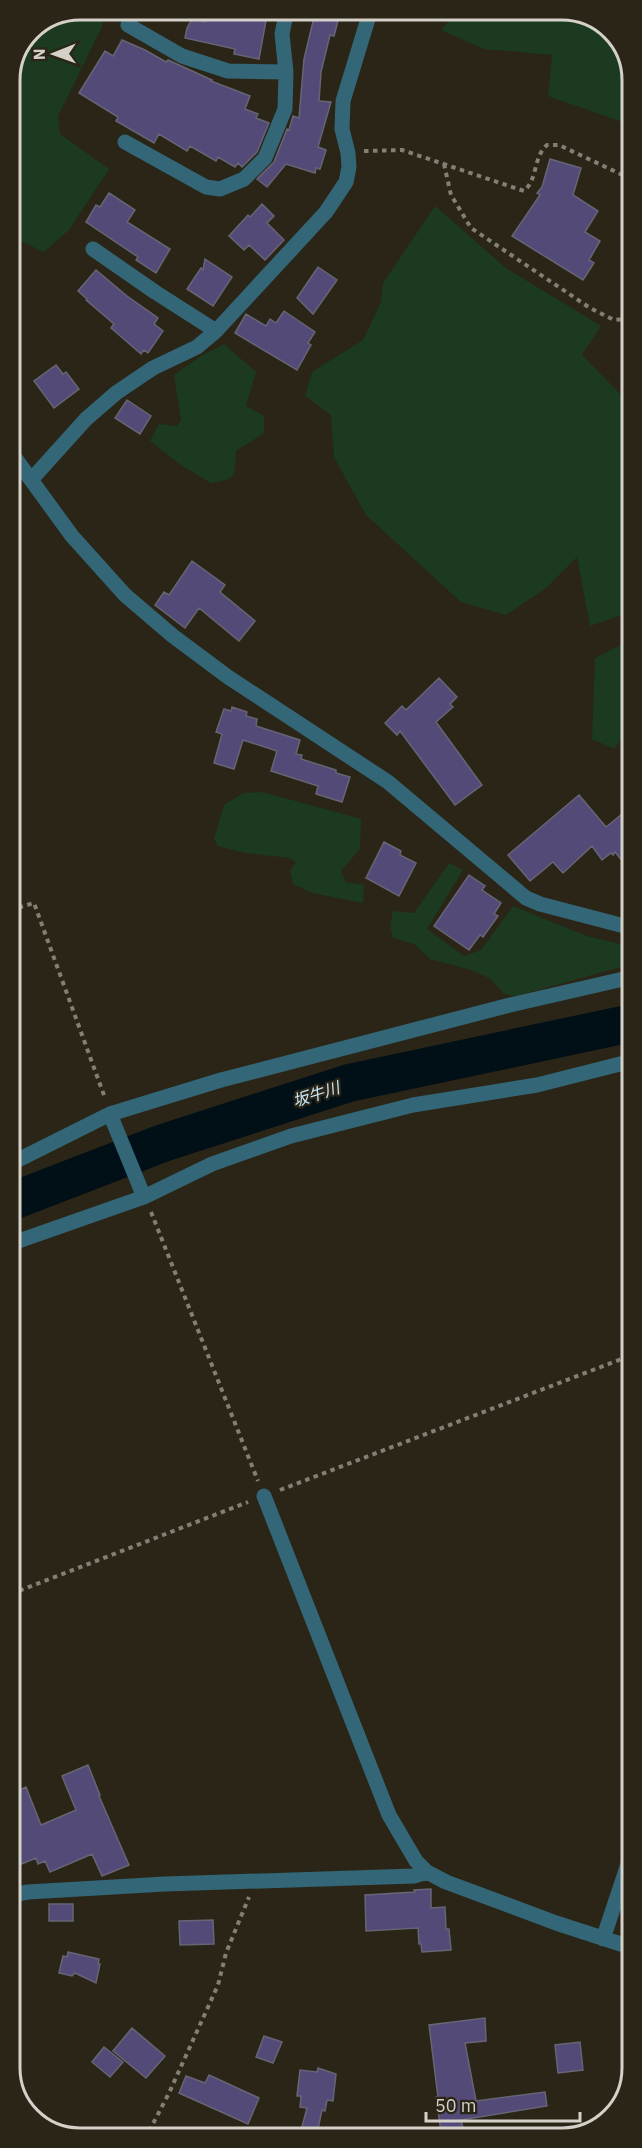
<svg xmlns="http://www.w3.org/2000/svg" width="642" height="2148" viewBox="0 0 642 2148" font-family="'IBM Plex Sans','Noto Sans JP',sans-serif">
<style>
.green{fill:#1b3a20}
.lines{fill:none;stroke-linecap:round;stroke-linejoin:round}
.river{stroke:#010f17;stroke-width:38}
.building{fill:#534a78;stroke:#676574;stroke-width:1.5}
.path{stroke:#837f74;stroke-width:4;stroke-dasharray:4.5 4.5;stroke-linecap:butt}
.minor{stroke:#367;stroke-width:15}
.labels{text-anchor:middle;stroke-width:4.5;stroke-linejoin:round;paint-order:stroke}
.water-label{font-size:16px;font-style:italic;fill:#c9e9fb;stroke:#2a2517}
.rim{fill:none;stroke:#d5d1c9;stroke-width:3}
</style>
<rect width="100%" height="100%" fill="#2a2517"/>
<path class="green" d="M 80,9 L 98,9 L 103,25 L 58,116 L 60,134 L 109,169 L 69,230 L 44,252 L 9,236 L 9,76 L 30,29 Z
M 459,9 L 567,9 L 609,26 L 631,62 L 631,128 L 625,123 L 548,96 L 552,55 L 484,49 L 441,30 Z
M 435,206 L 506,268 L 601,326 L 582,355 L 631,405 L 631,576 L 626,582 L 622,615 L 590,626 L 577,557 L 546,588 L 506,615 L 461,602 L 366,515 L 334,457 L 331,415 L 305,396 L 312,372 L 363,340 L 381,302 L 383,283 Z
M 224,344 L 256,372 L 246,406 L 264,416 L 264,433 L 236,451 C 234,476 238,479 211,483 L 181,465 L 150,441 L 159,424 L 177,426 L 181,420 L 174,375 L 201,356 Z
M 625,643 L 631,658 L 631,730 L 629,730 L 614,749 L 592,739 L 595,658 Z
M 263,792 L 361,819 L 360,849 L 341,871 L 346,882 L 364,885 L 363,903 L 312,893 L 293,884 L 290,870 L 296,863 L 290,858 L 245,853 L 218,846 L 214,839 L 224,805 L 243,793 Z
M 449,863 L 463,870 L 427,929 L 464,956 L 481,950 L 513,906 L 587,936 L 632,947 L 632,964 L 516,996 L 504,994 L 491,979 L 471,970 L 430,959 L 414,944 L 393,938 L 390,926 L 393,911 L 414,913 Z"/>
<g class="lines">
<path class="river" d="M 10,1202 L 163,1143 L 349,1083 L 632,1023"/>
</g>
<path class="building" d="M 209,9 L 248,18 L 248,9 L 268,9 L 259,59 L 234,54 L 235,49 L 185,38 L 187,28 L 192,19 L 206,22 Z
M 316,9 L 341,9 L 334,36 L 330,35 L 321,72 L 319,101 L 331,102 L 318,147 L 326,150 L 320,169 L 316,168 L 315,173 L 286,164 L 267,187 L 257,179 L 274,162 L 287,129 L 289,130 L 293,116 L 299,118 L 304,59 Z
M 122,40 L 145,50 L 166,62 L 168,60 L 212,80 L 211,81 L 250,96 L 245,109 L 258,114 L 256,118 L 269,123 L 257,152 L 242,167 L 238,163 L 235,167 L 218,157 L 216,161 L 190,146 L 187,151 L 159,134 L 154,143 L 116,121 L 118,117 L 79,93 L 105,51 L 113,56 Z
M 550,159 L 581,168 L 573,195 L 598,211 L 585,232 L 600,241 L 589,260 L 594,263 L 583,280 L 512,236 L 540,195 L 537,193 L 542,187 Z
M 109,193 L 135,210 L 127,222 L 170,249 L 156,273 L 136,260 L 138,257 L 86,222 L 96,205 L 100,207 Z
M 262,204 L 274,216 L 267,223 L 284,240 L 265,260 L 249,245 L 244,250 L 229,236 L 248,215 L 250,217 Z
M 205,259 L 232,277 L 213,306 L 187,289 L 201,268 L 203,270 Z
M 318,267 L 337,280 L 313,314 L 297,298 Z
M 96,270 L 127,296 L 158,318 L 154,324 L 163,331 L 148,353 L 144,350 L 141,354 L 111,328 L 114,324 L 86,300 L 87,299 L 78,291 Z
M 284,311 L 315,332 L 308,343 L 311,345 L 297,370 L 235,333 L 246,314 L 266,326 L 270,319 L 276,323 Z
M 56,365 L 63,374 L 66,372 L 79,389 L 54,408 L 34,381 Z
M 127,400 L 151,416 L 140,434 L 115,418 Z
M 192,561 L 225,585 L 220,592 L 255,621 L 239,641 L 199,608 L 185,628 L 155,605 L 164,592 L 169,595 Z
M 439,678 L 457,697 L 450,704 L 453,707 L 436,722 L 482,785 L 455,805 L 400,731 L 397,735 L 385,723 L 402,706 L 406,710 Z
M 232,707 L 247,712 L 246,716 L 257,719 L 256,726 L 300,740 L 296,754 L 302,755 L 301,759 L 336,770 L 336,773 L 350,777 L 342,802 L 316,794 L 318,786 L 271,771 L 277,751 L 243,740 L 234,769 L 214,763 L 222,734 L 216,732 L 224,709 L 231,711 Z
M 579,795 L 606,827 L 632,806 L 632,873 L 615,852 L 613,855 L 611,853 L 602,860 L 592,846 L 563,873 L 553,862 L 530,881 L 508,855 Z
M 384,842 L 401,851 L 400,855 L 416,863 L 399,896 L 366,878 Z
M 469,875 L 485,886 L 482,890 L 501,903 L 494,914 L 498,916 L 483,937 L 480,935 L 469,950 L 434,926 Z
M 88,1765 L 100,1795 L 99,1796 L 129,1865 L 102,1876 L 92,1854 L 50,1872 L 45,1861 L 38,1864 L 36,1858 L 19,1865 L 11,1846 L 11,1794 L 26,1787 L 41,1825 L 76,1810 L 62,1776 Z
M 431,1889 L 431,1908 L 445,1907 L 446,1929 L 449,1929 L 451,1950 L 422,1952 L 421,1944 L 419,1944 L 418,1928 L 366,1931 L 365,1895 L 415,1892 L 414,1890 Z
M 49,1904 L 73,1904 L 73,1921 L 49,1921 Z
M 213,1920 L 214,1944 L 180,1945 L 179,1921 Z
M 68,1952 L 99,1959 L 98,1964 L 100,1964 L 96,1983 L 75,1973 L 72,1976 L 59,1973 L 63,1956 L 67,1957 Z
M 485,2018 L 486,2041 L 465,2043 L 476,2101 L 545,2092 L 547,2106 L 461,2120 L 463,2128 L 441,2132 L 436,2097 L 438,2097 L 429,2025 Z
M 132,2028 L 165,2056 L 146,2078 L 113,2051 Z
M 264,2036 L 282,2042 L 273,2063 L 256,2057 Z
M 580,2042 L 583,2070 L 558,2073 L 555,2045 Z
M 104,2047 L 123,2062 L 110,2077 L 92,2062 Z
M 318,2068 L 336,2074 L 333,2101 L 327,2100 L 325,2111 L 322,2110 L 316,2138 L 299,2138 L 307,2108 L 300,2107 L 301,2096 L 297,2096 L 300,2070 L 317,2072 Z
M 209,2075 L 259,2098 L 248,2124 L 179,2093 L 186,2076 L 205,2083 Z"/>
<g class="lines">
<path class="path" d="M 364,151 L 402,150 L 524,191 C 538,179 533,157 547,145 L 559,145 L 631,179
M 444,164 L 451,195 L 471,228 L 590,308 L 614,320 L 627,319 L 631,317
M 10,910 L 34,903 L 105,1098
M 151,1212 L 258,1481
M 280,1490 L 632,1355
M 11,1594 L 248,1502
M 145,2139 L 169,2093 L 218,1985 L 226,1953 L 249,1897"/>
<path class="minor" d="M 128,25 L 182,56 L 228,71 L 286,72
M 125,142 L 206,187 L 220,189 L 244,179 L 265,158 L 285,109 L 286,72 L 282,34 L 287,9
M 93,249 L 155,292 L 216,331
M 10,451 L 72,536 L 125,595 L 173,636 L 228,677 L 388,782 L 526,898 L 540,904 L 632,928
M 31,480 L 86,419 L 116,393 L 153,368 L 197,347 L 216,331 L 326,212 L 346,182 L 349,167 L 348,153 L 342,129 L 343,101 L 371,9
M 110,1114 L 144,1197
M 10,1164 L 110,1114 L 221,1080 L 510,1005 L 632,977
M 10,1244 L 144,1197 L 212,1164 L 291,1136 L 413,1105 L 537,1085 L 632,1061
M 264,1496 L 389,1815 L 416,1861 L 427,1872 L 446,1882 L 556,1923 L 633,1948
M 11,1895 L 28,1892 L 165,1884 L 414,1876 L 427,1872
M 603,1939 L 633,1849"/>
</g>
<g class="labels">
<g class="water-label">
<text transform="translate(316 1094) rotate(-18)" y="6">坂牛川</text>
</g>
</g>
<path d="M0 0H642V2148H0ZM80 20H562A60 60 0 0 1 622 80V2068A60 60 0 0 1 562 2128H80A60 60 0 0 1 20 2068V80A60 60 0 0 1 80 20Z" fill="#2a2517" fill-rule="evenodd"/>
<path class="rim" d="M80 20H562A60 60 0 0 1 622 80V2068A60 60 0 0 1 562 2128H80A60 60 0 0 1 20 2068V80A60 60 0 0 1 80 20Z"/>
<g transform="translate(54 54) rotate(269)" stroke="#2a2517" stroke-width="4.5" paint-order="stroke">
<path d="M0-4.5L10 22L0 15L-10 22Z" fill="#d5d1c9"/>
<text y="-9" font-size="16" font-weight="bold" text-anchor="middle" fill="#d5d1c9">N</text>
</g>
<path d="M426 2112v9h154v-9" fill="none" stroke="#d5d1c9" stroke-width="3"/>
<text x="435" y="2112" font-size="18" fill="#d5d1c9" stroke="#2a2517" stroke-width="4.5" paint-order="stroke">50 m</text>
</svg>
